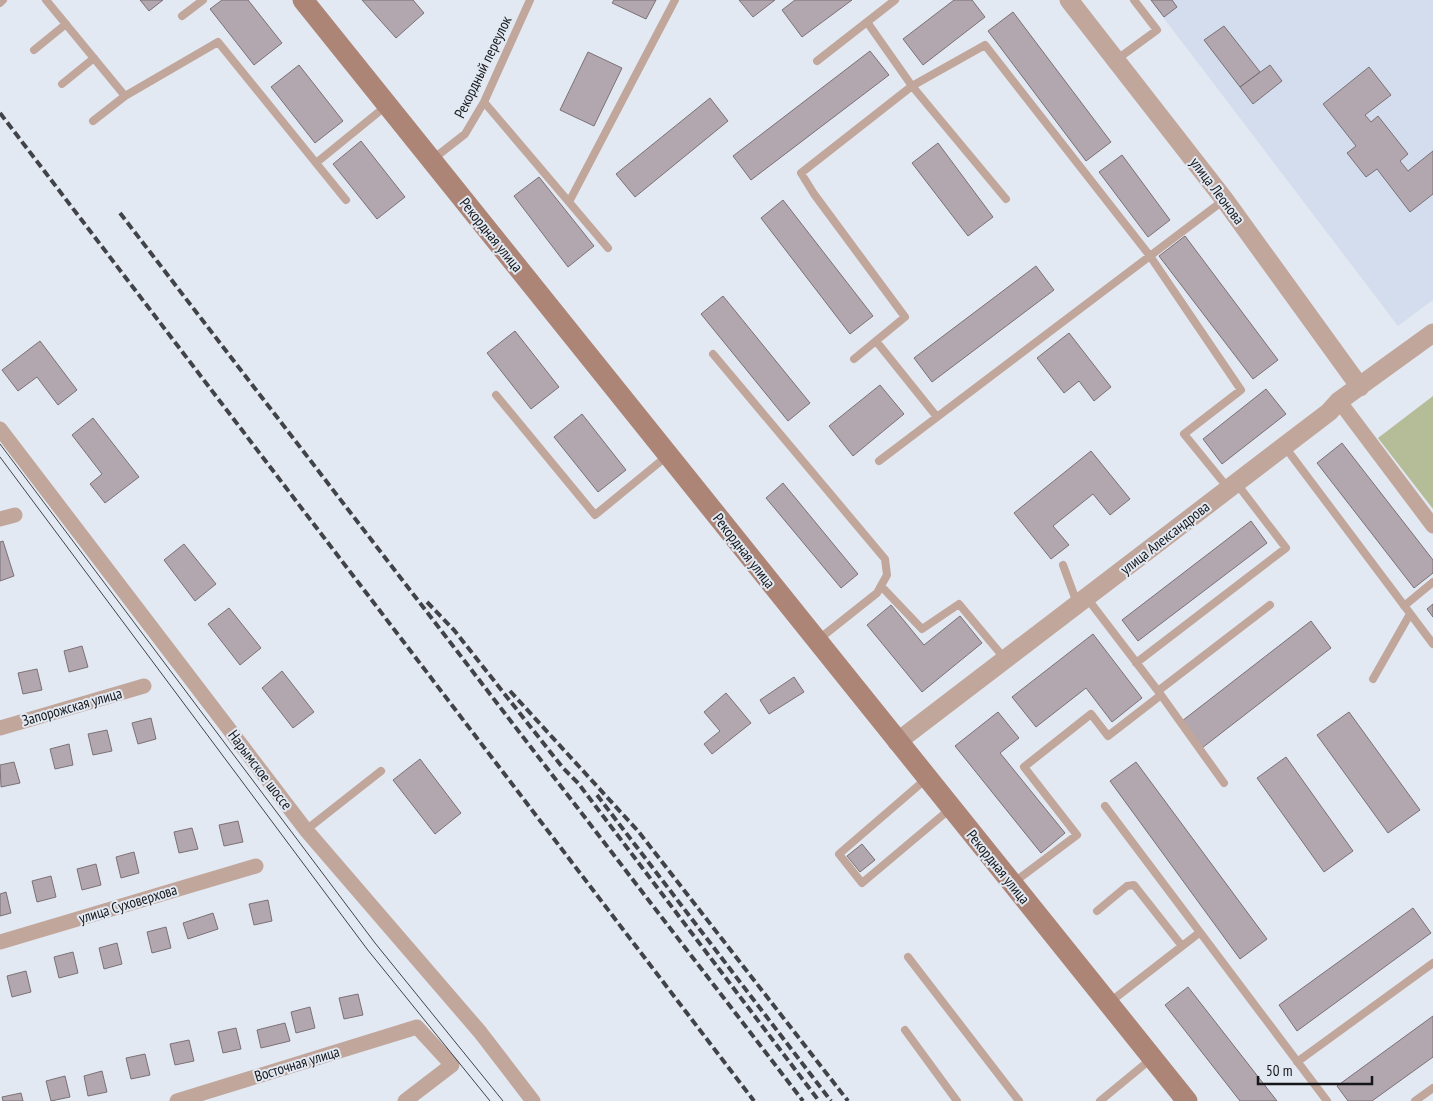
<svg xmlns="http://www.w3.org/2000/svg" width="1433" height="1101" viewBox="0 0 1433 1101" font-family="'PT Sans Narrow',sans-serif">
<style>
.built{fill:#d3dded}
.green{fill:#b5bd98}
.building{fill:#b2a7ae;stroke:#7b7177}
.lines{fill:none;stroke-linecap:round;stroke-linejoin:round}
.service{stroke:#c1a69c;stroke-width:8}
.minor{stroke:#c1a69c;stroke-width:15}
.tertiary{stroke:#c1a69c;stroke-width:19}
.secondary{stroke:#ac8577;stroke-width:21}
.tram{stroke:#414348;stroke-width:1}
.rail{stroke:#414348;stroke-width:4;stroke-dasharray:8 4;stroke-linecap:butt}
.labels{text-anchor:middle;stroke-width:4;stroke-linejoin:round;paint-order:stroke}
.street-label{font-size:15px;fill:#15171a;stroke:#e3e9f2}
</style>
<rect width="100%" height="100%" fill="#e3e9f2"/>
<path class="built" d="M 1150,0 L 1433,0 L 1433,300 L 1398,326 Z"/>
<path class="green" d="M 1433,396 L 1433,509 L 1378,438 Z"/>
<path class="building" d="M 140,0 L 163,0 L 149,11 Z
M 222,0 L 248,0 L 282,43 L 254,65 L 210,9 Z
M 362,0 L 413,0 L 424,13 L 396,38 Z
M 614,0 L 656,0 L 646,19 L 612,3 Z
M 739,0 L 775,0 L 753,17 Z
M 795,0 L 852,0 L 802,37 L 782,10 Z
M 954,0 L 972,0 L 985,17 L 923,65 L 903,39 Z
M 1151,0 L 1172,0 L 1177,7 L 1164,17 Z
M 1013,12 L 1111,142 L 1086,161 L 988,31 Z
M 1224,26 L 1260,72 L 1240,87 L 1204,40 Z
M 870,51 L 889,75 L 751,180 L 733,156 Z
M 588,52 L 622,68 L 594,126 L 560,110 Z
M 299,65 L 343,121 L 315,143 L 271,87 Z
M 1270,65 L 1282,81 L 1253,104 L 1240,87 Z
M 1369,67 L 1391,95 L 1365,115 L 1371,122 L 1378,116 L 1408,154 L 1400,161 L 1408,171 L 1433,151 L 1433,194 L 1410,212 L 1377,169 L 1366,177 L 1347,153 L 1356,146 L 1323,104 Z
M 710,98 L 728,121 L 635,197 L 616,174 Z
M 361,141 L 405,197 L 377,219 L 333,164 Z
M 938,143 L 993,217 L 968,236 L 912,163 Z
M 1122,155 L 1170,220 L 1148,237 L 1099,172 Z
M 539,177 L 594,246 L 568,267 L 514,196 Z
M 783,200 L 873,316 L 850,334 L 761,218 Z
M 1185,236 L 1278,360 L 1253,379 L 1159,256 Z
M 1036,266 L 1054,290 L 932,382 L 914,358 Z
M 723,296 L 810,403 L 788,421 L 701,314 Z
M 515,331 L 559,387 L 531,409 L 487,353 Z
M 1069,333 L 1111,387 L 1094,401 L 1079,381 L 1064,393 L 1037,358 Z
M 40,341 L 77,390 L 58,405 L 37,377 L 18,391 L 2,370 Z
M 880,385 L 904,414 L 853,456 L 829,426 Z
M 1266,389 L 1286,414 L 1222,464 L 1203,439 Z
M 582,414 L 626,470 L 598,492 L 554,437 Z
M 93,418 L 139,477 L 105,503 L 90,484 L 102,474 L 72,435 Z
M 1342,443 L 1433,560 L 1433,573 L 1414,588 L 1317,463 Z
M 1091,451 L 1130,499 L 1110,515 L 1093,494 L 1053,526 L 1069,545 L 1051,559 L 1014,513 Z
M 783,483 L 858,574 L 841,588 L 766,498 Z
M 1251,521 L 1267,543 L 1138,641 L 1122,620 Z
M 3,541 L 14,576 L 0,581 L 0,542 Z
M 184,544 L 216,584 L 195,601 L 164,560 Z
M 1433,604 L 1433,617 L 1427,609 Z
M 891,605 L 924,645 L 960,616 L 982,643 L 922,692 L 867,625 Z
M 229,608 L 261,648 L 240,665 L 208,624 Z
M 1311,621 L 1331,648 L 1202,748 L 1182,721 Z
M 1093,634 L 1142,698 L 1112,722 L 1086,688 L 1036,727 L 1012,697 Z
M 82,646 L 88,667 L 69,672 L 64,651 Z
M 37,669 L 42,690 L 23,694 L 18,673 Z
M 282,671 L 314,712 L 293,728 L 262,688 Z
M 794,677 L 804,692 L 769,714 L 760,700 Z
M 726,693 L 751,723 L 712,754 L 704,744 L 720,731 L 704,712 Z
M 998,712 L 1019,738 L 1000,753 L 1065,833 L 1041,853 L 955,746 Z
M 1349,712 L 1420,810 L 1388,833 L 1317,735 Z
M 151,718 L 156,739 L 138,744 L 132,723 Z
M 107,730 L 112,751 L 93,755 L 88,734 Z
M 69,744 L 73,765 L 55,769 L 50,749 Z
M 1286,757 L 1353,851 L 1324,872 L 1257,778 Z
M 420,759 L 461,813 L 435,834 L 393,780 Z
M 14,762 L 20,783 L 1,787 L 0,765 Z
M 1136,762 L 1267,939 L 1240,959 L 1110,781 Z
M 238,821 L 243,842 L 224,846 L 219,825 Z
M 192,828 L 198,849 L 179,853 L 174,832 Z
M 862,844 L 875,860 L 860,872 L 847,856 Z
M 134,852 L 139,873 L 121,878 L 116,857 Z
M 96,864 L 101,885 L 82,890 L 77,869 Z
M 51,876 L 56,897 L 37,902 L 32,881 Z
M 6,892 L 11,913 L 0,916 L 0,894 Z
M 268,900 L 272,921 L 254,925 L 249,904 Z
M 1413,908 L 1431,933 L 1297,1031 L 1279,1005 Z
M 213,913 L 218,929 L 188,939 L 183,923 Z
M 166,927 L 171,948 L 152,953 L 147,932 Z
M 117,943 L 122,964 L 104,969 L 99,948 Z
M 73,952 L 78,973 L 59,978 L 54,957 Z
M 26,971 L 31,992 L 12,997 L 7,976 Z
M 1188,987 L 1277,1101 L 1240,1101 L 1165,1005 Z
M 358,994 L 363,1015 L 344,1019 L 339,998 Z
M 310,1007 L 315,1028 L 296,1033 L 291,1012 Z
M 1433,1016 L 1433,1057 L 1372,1101 L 1348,1101 L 1337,1086 Z
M 285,1023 L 290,1041 L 261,1048 L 257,1030 Z
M 236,1028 L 241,1049 L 223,1053 L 218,1032 Z
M 189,1040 L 194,1061 L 175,1065 L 170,1044 Z
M 145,1054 L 150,1075 L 131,1079 L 126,1058 Z
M 102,1071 L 107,1092 L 88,1096 L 84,1076 Z
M 65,1076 L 70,1097 L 51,1101 L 46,1081 Z
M 21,1093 L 23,1101 L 3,1101 L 2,1097 Z"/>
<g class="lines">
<path class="service" d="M 46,0 L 125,96 L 218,42 L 316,163
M 0,3 L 3,0
M 182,16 L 203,0
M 34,50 L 66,24
M 1116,60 L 1157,30 L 1134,0
M 817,61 L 895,0
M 62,84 L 94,58
M 484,102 L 608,248
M 93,121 L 125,96
M 433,159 L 465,134 L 484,102 L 530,0
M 1006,199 L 912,86 L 985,45 L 1150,256 L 1241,390 L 1184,434 L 1228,488
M 346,200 L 316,163 L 386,106
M 569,202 L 675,0
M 876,341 L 937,417
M 713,354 L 885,559 L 887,575 L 877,593 L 819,639
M 854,359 L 905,317 L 814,194 L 801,173 L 912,86 L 867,22
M 496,395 L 595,515 L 667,456
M 1285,447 L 1433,644
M 879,461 L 1224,200
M 1063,565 L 1077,603
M 881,586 L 922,629 L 959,604 L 1005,659
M 1087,598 L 1158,691 L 1270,605
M 1404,606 L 1433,582
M 1136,663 L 1286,548 L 1237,484
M 1373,679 L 1410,614
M 1161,695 L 1224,783
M 926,779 L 839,854 L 862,883 L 950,809
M 1105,806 L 1327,1101
M 306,830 L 381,771
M 1013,883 L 1077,835 L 1024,767 L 1091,714 L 1108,736 L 1161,695 L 1158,691
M 1097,911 L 1127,886 L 1134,885 L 1182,946
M 908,957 L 1019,1101
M 1110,1002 L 1199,933
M 905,1030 L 957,1101
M 1297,1062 L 1433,963
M 1100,1101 L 1151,1059
M 1415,1101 L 1433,1088"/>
<path class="minor" d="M 1339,401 L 1433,526
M 0,429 L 306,830 L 480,1032 L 533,1101
M 0,519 L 15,515
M 0,728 L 144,686
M 0,942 L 256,866
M 177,1101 L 417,1027 L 452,1065 L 405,1101"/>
<path class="tertiary" d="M 1069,0 L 1224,199 L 1360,387
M 897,742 L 1329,412 L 1339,401 L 1433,333"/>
<path class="secondary" d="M 303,0 L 1187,1101"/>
<path class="tram" d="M 0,444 L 375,943 L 503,1101
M 0,457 L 367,949 L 490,1101"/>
<path class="rail" d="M 0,113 L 754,1101
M 120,213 L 803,1101
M 427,602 L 454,630 L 563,768 L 578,783 L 819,1101
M 510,691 L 638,831 L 848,1101
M 597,795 L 831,1101"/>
</g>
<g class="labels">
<g class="street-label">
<text transform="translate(483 67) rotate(-64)" y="5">Рекордный переулок</text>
<text transform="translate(1217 191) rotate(53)" y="5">улица Леонова</text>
<text transform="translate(491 235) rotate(51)" y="5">Рекордная улица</text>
<text transform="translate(1165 538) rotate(-38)" y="5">улица Александрова</text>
<text transform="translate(744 551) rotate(52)" y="5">Рекордная улица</text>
<text transform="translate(72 707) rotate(-16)" y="5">Запорожская улица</text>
<text transform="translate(260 770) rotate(53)" y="5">Нарымское шоссе</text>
<text transform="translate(998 867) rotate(51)" y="5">Рекордная улица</text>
<text transform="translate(128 904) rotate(-17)" y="5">улица Суховерхова</text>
<text transform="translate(297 1064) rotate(-17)" y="5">Восточная улица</text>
</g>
</g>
<path d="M1258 1076v8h114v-8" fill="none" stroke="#15171a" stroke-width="2.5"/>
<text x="1266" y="1076" font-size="15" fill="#15171a" stroke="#e3e9f2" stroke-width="4" paint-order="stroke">50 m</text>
</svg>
